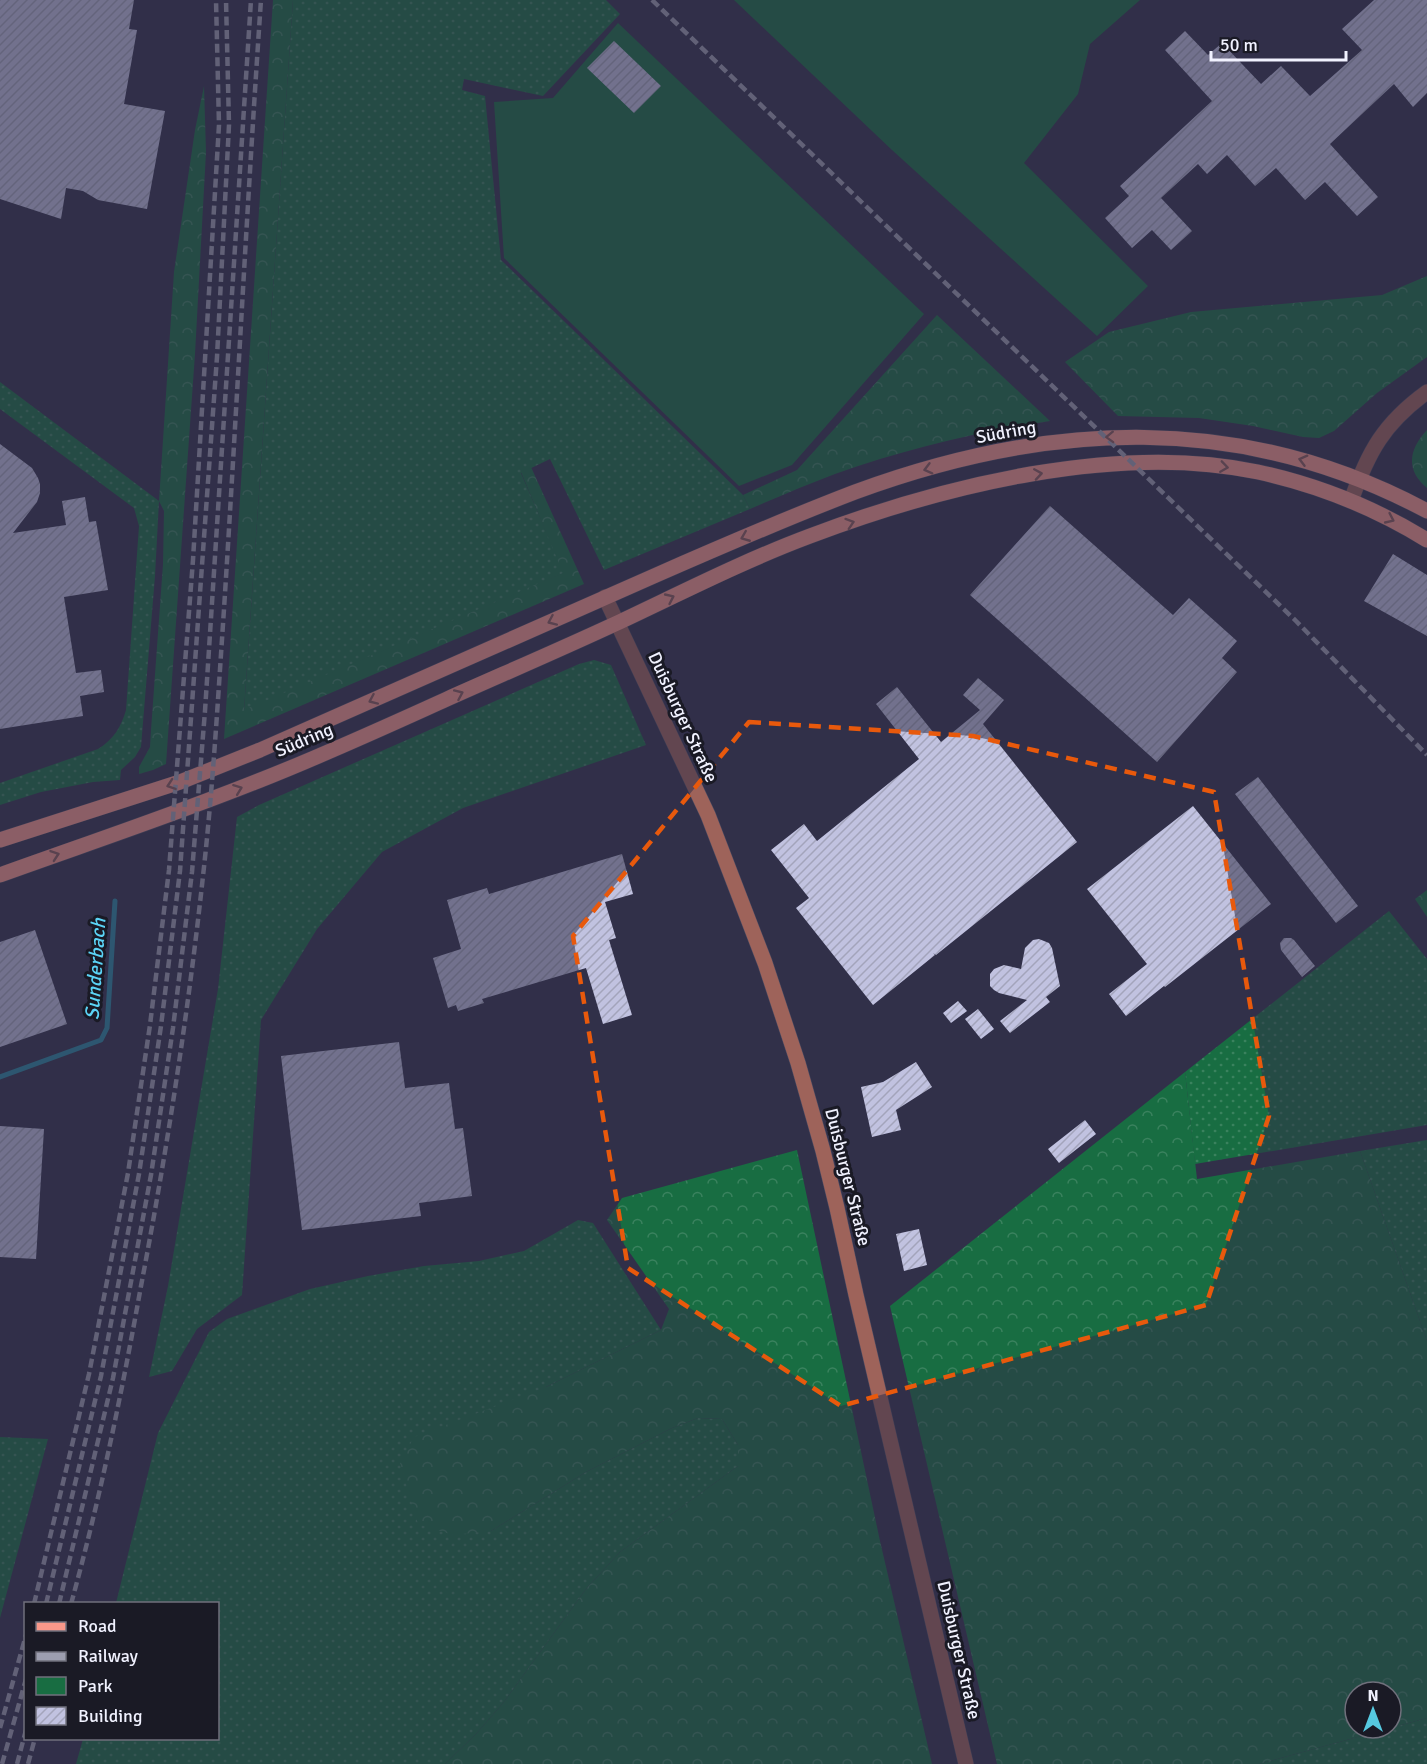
<svg xmlns="http://www.w3.org/2000/svg" width="1427" height="1764" viewBox="0 0 1427 1764" font-family="Signika,sans-serif">
<style>
.green{fill:url(#green-dots)}
.forest{fill:url(#forest-crowns);fill-rule:evenodd}
.pitch{fill:#186d42}
.lines{fill:none;stroke-linecap:round;stroke-linejoin:round}
.stream{stroke:#28869f;stroke-width:5}
.building{fill:url(#building-hatch)}
.minor-casing{stroke:#4c4b62;stroke-width:16}
.major-casing{stroke:#4c4b62;stroke-width:16}
.minor{stroke:#9e635a;stroke-width:15}
.major{stroke:#f9988a;stroke-width:15}
.rail{stroke:#9d9eb0;stroke-width:4.5;stroke-dasharray:9 4.5;stroke-linecap:butt}
.oneway{stroke:#8a5958}
.marked{fill:none;stroke:#e8590c;stroke-width:4.5;stroke-dasharray:12 8;stroke-linejoin:round}
.labels{text-anchor:middle;stroke-width:6;stroke-linejoin:round;paint-order:stroke}
.street-label{font-size:18px;fill:#f1f2ff;stroke:#1a1a25}
.water-label{font-size:20px;font-style:italic;fill:#5bd3f5;stroke:#1a1a25}
</style>
<defs>
<pattern id="green-dots" width="8" height="8" patternUnits="userSpaceOnUse" patternTransform="scale(1.5)"><rect width="8" height="8" fill="#186d42"/><path d="M2 2h.1M6 6h.1" fill="none" stroke="#3a825e" stroke-width="1.8" stroke-linecap="round"/></pattern>
<pattern id="forest-crowns" width="20" height="18" patternUnits="userSpaceOnUse" patternTransform="scale(1.5)"><rect width="20" height="18" fill="#186d42"/><path d="M2 6a3 3 0 1 1 6 0M12 15a3 3 0 1 1 6 0" fill="none" stroke="#3a825e"/></pattern>
<pattern id="building-hatch" width="6" height="6" patternUnits="userSpaceOnUse" patternTransform="scale(1.5)"><rect width="6" height="6" fill="#c1c2e0"/><path d="M-1 1l2-2M0 6l6-6M5 7l2-2" fill="none" stroke="#a3a4bb"/></pattern>
</defs>
<rect width="100%" height="100%" fill="#313049"/>
<path class="green" d="M 293,0 L 606,0 L 620,14 L 543,96 L 464,79 L 462,90 L 485,96 L 501,260 L 743,495 L 750,509 L 604,570 L 550,459 L 521,473 L 564,573 L 244,711 Z
M 0,382 L 159,501 L 155,576 L 141,747 L 135,757 L 121,770 L 120,780 L 93,782 L 41,792 L 0,805 L 0,783 L 98,749 C 114,739 121,727 126,710 L 139,526 L 134,508 L 0,409 Z
M 594,660 L 611,665 L 646,745 L 463,808 L 382,852 L 317,929 L 261,1020 L 242,1295 L 197,1329 L 172,1371 L 149,1377 L 168,1286 L 218,989 L 237,817 L 259,805 L 579,664 Z
M 1389,911 L 1427,959 L 1427,1125 L 1195,1164 L 1185,1072 Z
M 1427,1140 L 1427,1341 L 1360,1151 Z
M 578,1220 L 593,1223 L 661,1330 L 546,1387 L 491,1531 L 586,1472 L 672,1428 L 698,1418 L 722,1419 L 738,1445 L 738,1466 L 620,1552 L 586,1589 L 503,1703 L 476,1734 L 445,1764 L 76,1764 L 83,1739 L 218,1738 L 218,1604 L 116,1603 L 158,1433 L 209,1332 L 227,1319 L 310,1289 L 368,1276 L 424,1266 L 479,1261 L 524,1251 Z
M 0,1437 L 48,1439 L 0,1618 Z
M 1427,1718 L 1427,1764 L 1259,1764 Z"/>
<path class="forest" d="M 273,0 L 293,0 L 244,710 L 563,573 L 521,472 L 531,467 L 584,584 L 224,739 Z
M 204,86 L 206,152 L 195,354 L 166,764 L 153,770 L 139,774 L 139,767 L 150,747 L 151,730 L 163,564 L 164,511 L 159,501 L 174,272 L 195,130 Z
M 1427,276 L 1427,357 L 1377,393 L 1334,431 L 1319,438 L 1303,437 L 1253,426 L 1199,418 L 1118,416 L 1065,362 L 1109,332 L 1191,312 L 1382,295 Z
M 937,315 L 1050,421 C 977,432 905,449 835,474 C 806,485 778,497 750,509 L 743,495 L 797,470 Z
M 1427,430 L 1427,488 C 1405,470 1409,449 1427,430 Z
M 1427,890 L 1427,917 L 1415,899 Z
M 1185,1072 L 1197,1179 L 1360,1151 L 1427,1341 L 1427,1718 L 1259,1764 L 997,1764 L 890,1306 ZM 1355,1692 L 1391,1692 L 1391,1728 L 1355,1728 Z
M 797,1150 L 880,1541 L 932,1764 L 445,1764 L 476,1734 L 503,1703 L 586,1589 L 620,1552 L 738,1466 L 738,1445 L 722,1419 L 698,1418 L 672,1428 L 586,1472 L 491,1531 L 453,1535 L 418,1524 L 400,1463 L 414,1437 L 546,1387 L 661,1330 L 669,1309 L 607,1220 L 622,1198 Z"/>
<path class="pitch" d="M 734,0 L 1140,0 L 1090,44 L 1078,94 L 1024,163 L 1148,286 L 1097,336 L 892,150 Z
M 618,23 L 924,314 L 792,465 L 739,486 L 504,258 L 494,102 L 553,98 Z"/>
<g class="lines">
<path class="stream" d="M 0,1077 L 101,1040 L 107,1028 L 115,901"/>
</g>
<path class="building" d="M 0,0 L 134,0 L 129,29 L 137,30 L 124,104 L 165,111 L 147,209 L 98,200 L 83,191 L 66,188 L 61,219 L 0,199 Z
M 1374,0 L 1427,0 L 1427,93 L 1413,107 L 1394,84 L 1330,144 L 1378,197 L 1357,216 L 1325,182 L 1305,200 L 1276,168 L 1255,186 L 1227,155 L 1207,174 L 1198,164 L 1161,198 L 1192,231 L 1171,250 L 1152,230 L 1132,248 L 1105,218 L 1129,196 L 1120,186 L 1212,101 L 1165,50 L 1185,31 L 1208,55 L 1222,43 L 1261,84 L 1281,66 L 1310,96 L 1362,50 L 1342,29 Z
M 614,41 L 661,86 L 634,113 L 587,68 Z
M 0,444 L 32,468 L 38,478 L 40,484 L 40,493 L 37,502 L 13,533 L 66,525 L 62,501 L 85,497 L 89,522 L 96,521 L 108,590 L 64,597 L 76,673 L 101,670 L 104,692 L 80,696 L 83,716 L 0,729 Z
M 1050,506 L 1173,615 L 1189,598 L 1237,641 L 1222,658 L 1237,672 L 1157,762 L 970,595 Z
M 1393,554 L 1427,575 L 1427,636 L 1364,601 Z
M 978,678 L 1004,700 L 983,724 L 1077,842 L 936,955 L 933,953 L 935,955 L 873,1005 L 796,908 L 809,898 L 771,850 L 804,824 L 817,841 L 919,759 L 876,704 L 897,687 L 941,742 L 980,710 L 963,695 Z
M 1258,777 L 1358,906 L 1336,923 L 1235,794 Z
M 1193,806 L 1271,904 L 1165,987 L 1164,986 L 1126,1016 L 1109,994 L 1147,964 L 1087,889 Z
M 622,854 L 633,894 L 605,902 L 616,938 L 609,940 L 632,1015 L 603,1024 L 586,968 L 482,999 L 484,1003 L 458,1011 L 456,1005 L 448,1008 L 433,958 L 461,949 L 447,900 L 487,888 L 489,894 Z
M 35,930 L 67,1024 L 0,1047 L 0,942 Z
M 1284,938 L 1291,938 L 1294,940 L 1315,966 L 1302,977 L 1281,950 L 1280,943 Z
M 1039,939 L 1049,943 L 1052,948 L 1060,986 L 1046,997 L 1050,1002 L 1010,1033 L 1000,1021 L 1027,1000 L 999,993 L 994,990 L 990,986 L 990,974 L 994,969 L 1004,965 L 1021,969 L 1025,948 L 1033,940 Z
M 958,1001 L 967,1011 L 951,1023 L 943,1013 Z
M 978,1009 L 994,1029 L 981,1039 L 965,1019 Z
M 399,1042 L 405,1088 L 449,1083 L 455,1129 L 463,1128 L 472,1196 L 419,1203 L 421,1216 L 302,1230 L 281,1056 Z
M 916,1062 L 932,1087 L 896,1110 L 901,1130 L 872,1137 L 861,1087 L 883,1082 Z
M 1085,1120 L 1096,1134 L 1059,1163 L 1048,1149 Z
M 0,1126 L 44,1129 L 36,1259 L 0,1257 Z
M 919,1229 L 927,1265 L 904,1271 L 896,1234 Z"/>
<g class="lines">
<g class="minor-casing">
<path id="minor" d="M 1351,501 C 1368,452 1384,423 1427,392
M 605,597 L 708,815 L 765,963 L 798,1063 L 823,1151 L 837,1208 L 856,1295 L 966,1764"/>
</g>
<g class="major-casing">
<path id="major" d="M 0,840 L 180,782 L 260,750 C 392,692 522,634 654,576 C 720,547 787,518 855,492 C 1048,421 1241,411 1427,511
M 0,875 C 86,844 173,815 258,781 C 322,756 385,727 447,699 C 503,674 559,650 615,624 C 679,594 743,561 810,536 C 942,486 1118,442 1258,472 C 1318,485 1375,508 1427,540"/>
</g>
<use href="#minor" class="minor"/>
<use href="#major" class="major"/>
<path class="rail" d="M 652,0 L 1296,621 L 1427,755
M 34,1604 L 89,1374 L 128,1173 L 150,1025 L 169,870 L 193,560 L 219,125 L 216,0
M 46,1604 L 101,1376 L 139,1174 L 161,1026 L 180,871 L 217,357 L 229,125 L 226,0
M 59,1604 L 113,1378 L 151,1175 L 173,1028 L 192,872 L 205,711 L 251,0
M 71,1604 C 100,1499 122,1392 141,1286 C 167,1150 188,1014 203,876 C 213,787 218,698 224,609 C 237,406 247,203 261,0
M 0,1728 L 26,1635
M 2,1764 L 26,1679
M 17,1764 L 26,1730
M 28,1764 L 35,1738"/>
</g>
<defs><path id="oneway-chevron" d="M-2-3.5L2.5 0L-2 3.5" fill="none" stroke-width="1.6" stroke-linecap="round" stroke-linejoin="round" transform="scale(1.5)"/></defs>
<g class="oneway">
<use href="#oneway-chevron" transform="translate(1110 437) rotate(178)"/>
<use href="#oneway-chevron" transform="translate(1303 460) rotate(-165)"/>
<use href="#oneway-chevron" transform="translate(1224 467) rotate(8)"/>
<use href="#oneway-chevron" transform="translate(928 469) rotate(165)"/>
<use href="#oneway-chevron" transform="translate(1038 474) rotate(-9)"/>
<use href="#oneway-chevron" transform="translate(1390 519) rotate(25)"/>
<use href="#oneway-chevron" transform="translate(850 523) rotate(-18)"/>
<use href="#oneway-chevron" transform="translate(745 537) rotate(158)"/>
<use href="#oneway-chevron" transform="translate(670 598) rotate(-25)"/>
<use href="#oneway-chevron" transform="translate(552 621) rotate(156)"/>
<use href="#oneway-chevron" transform="translate(459 694) rotate(-24)"/>
<use href="#oneway-chevron" transform="translate(373 700) rotate(156)"/>
<use href="#oneway-chevron" transform="translate(171 785) rotate(161)"/>
<use href="#oneway-chevron" transform="translate(238 789) rotate(-21)"/>
<use href="#oneway-chevron" transform="translate(55 855) rotate(-19)"/>
</g>
<path d="M0 0H1427V1764H0ZM 749,722 L 973,736 L 1214,792 L 1269,1116 L 1206,1305 L 841,1406 L 628,1268 L 573,936 Z" fill="#313049" fill-opacity=".55" fill-rule="evenodd"/>
<path class="marked" d="M 749,722 L 973,736 L 1214,792 L 1269,1116 L 1206,1305 L 841,1406 L 628,1268 L 573,936 Z"/>
<g class="labels">
<g class="street-label">
<text transform="translate(1006 432) rotate(-10)" y="6">Südring</text>
<text transform="translate(683 717) rotate(65)" y="6">Duisburger Straße</text>
<text transform="translate(304 740) rotate(-23)" y="6">Südring</text>
<text transform="translate(848 1177) rotate(76)" y="6">Duisburger Straße</text>
<text transform="translate(959 1650) rotate(77)" y="6">Duisburger Straße</text>
</g>
<g class="water-label">
<text transform="translate(95 969) rotate(-86)" y="7">Sunderbach</text>
</g>
</g>
<rect x="24" y="1602" width="195" height="138" fill="#1a1a25" stroke="#70707c" stroke-width="1.5"/>
<rect x="36" y="1622" width="30" height="9" fill="#f9988a" stroke="#70707c" stroke-width="1.5"/>
<text x="78" y="1632" font-size="18" fill="#f1f2ff">Road</text>
<rect x="36" y="1652" width="30" height="9" fill="#9d9eb0" stroke="#70707c" stroke-width="1.5"/>
<text x="78" y="1662" font-size="18" fill="#f1f2ff">Railway</text>
<rect x="36" y="1677" width="30" height="18" fill="#186d42" stroke="#70707c" stroke-width="1.5"/>
<text x="78" y="1692" font-size="18" fill="#f1f2ff">Park</text>
<rect x="36" y="1707" width="30" height="18" fill="url(#building-hatch)" stroke="#70707c" stroke-width="1.5"/>
<text x="78" y="1722" font-size="18" fill="#f1f2ff">Building</text>
<g transform="translate(1373 1710)"><circle r="28" fill="#1a1a25" stroke="#70707c" stroke-width="1.5"/>
<path d="M0-4.5L10 22L0 15L-10 22Z" fill="#56c9e0"/>
<text y="-9" font-size="16" font-weight="bold" text-anchor="middle" fill="#f1f2ff">N</text>
</g>
<path d="M1211 51v9h135v-9" fill="none" stroke="#f1f2ff" stroke-width="3"/>
<text x="1220" y="51" font-size="18" fill="#f1f2ff" stroke="#1a1a25" stroke-width="4.5" paint-order="stroke">50 m</text>
</svg>
